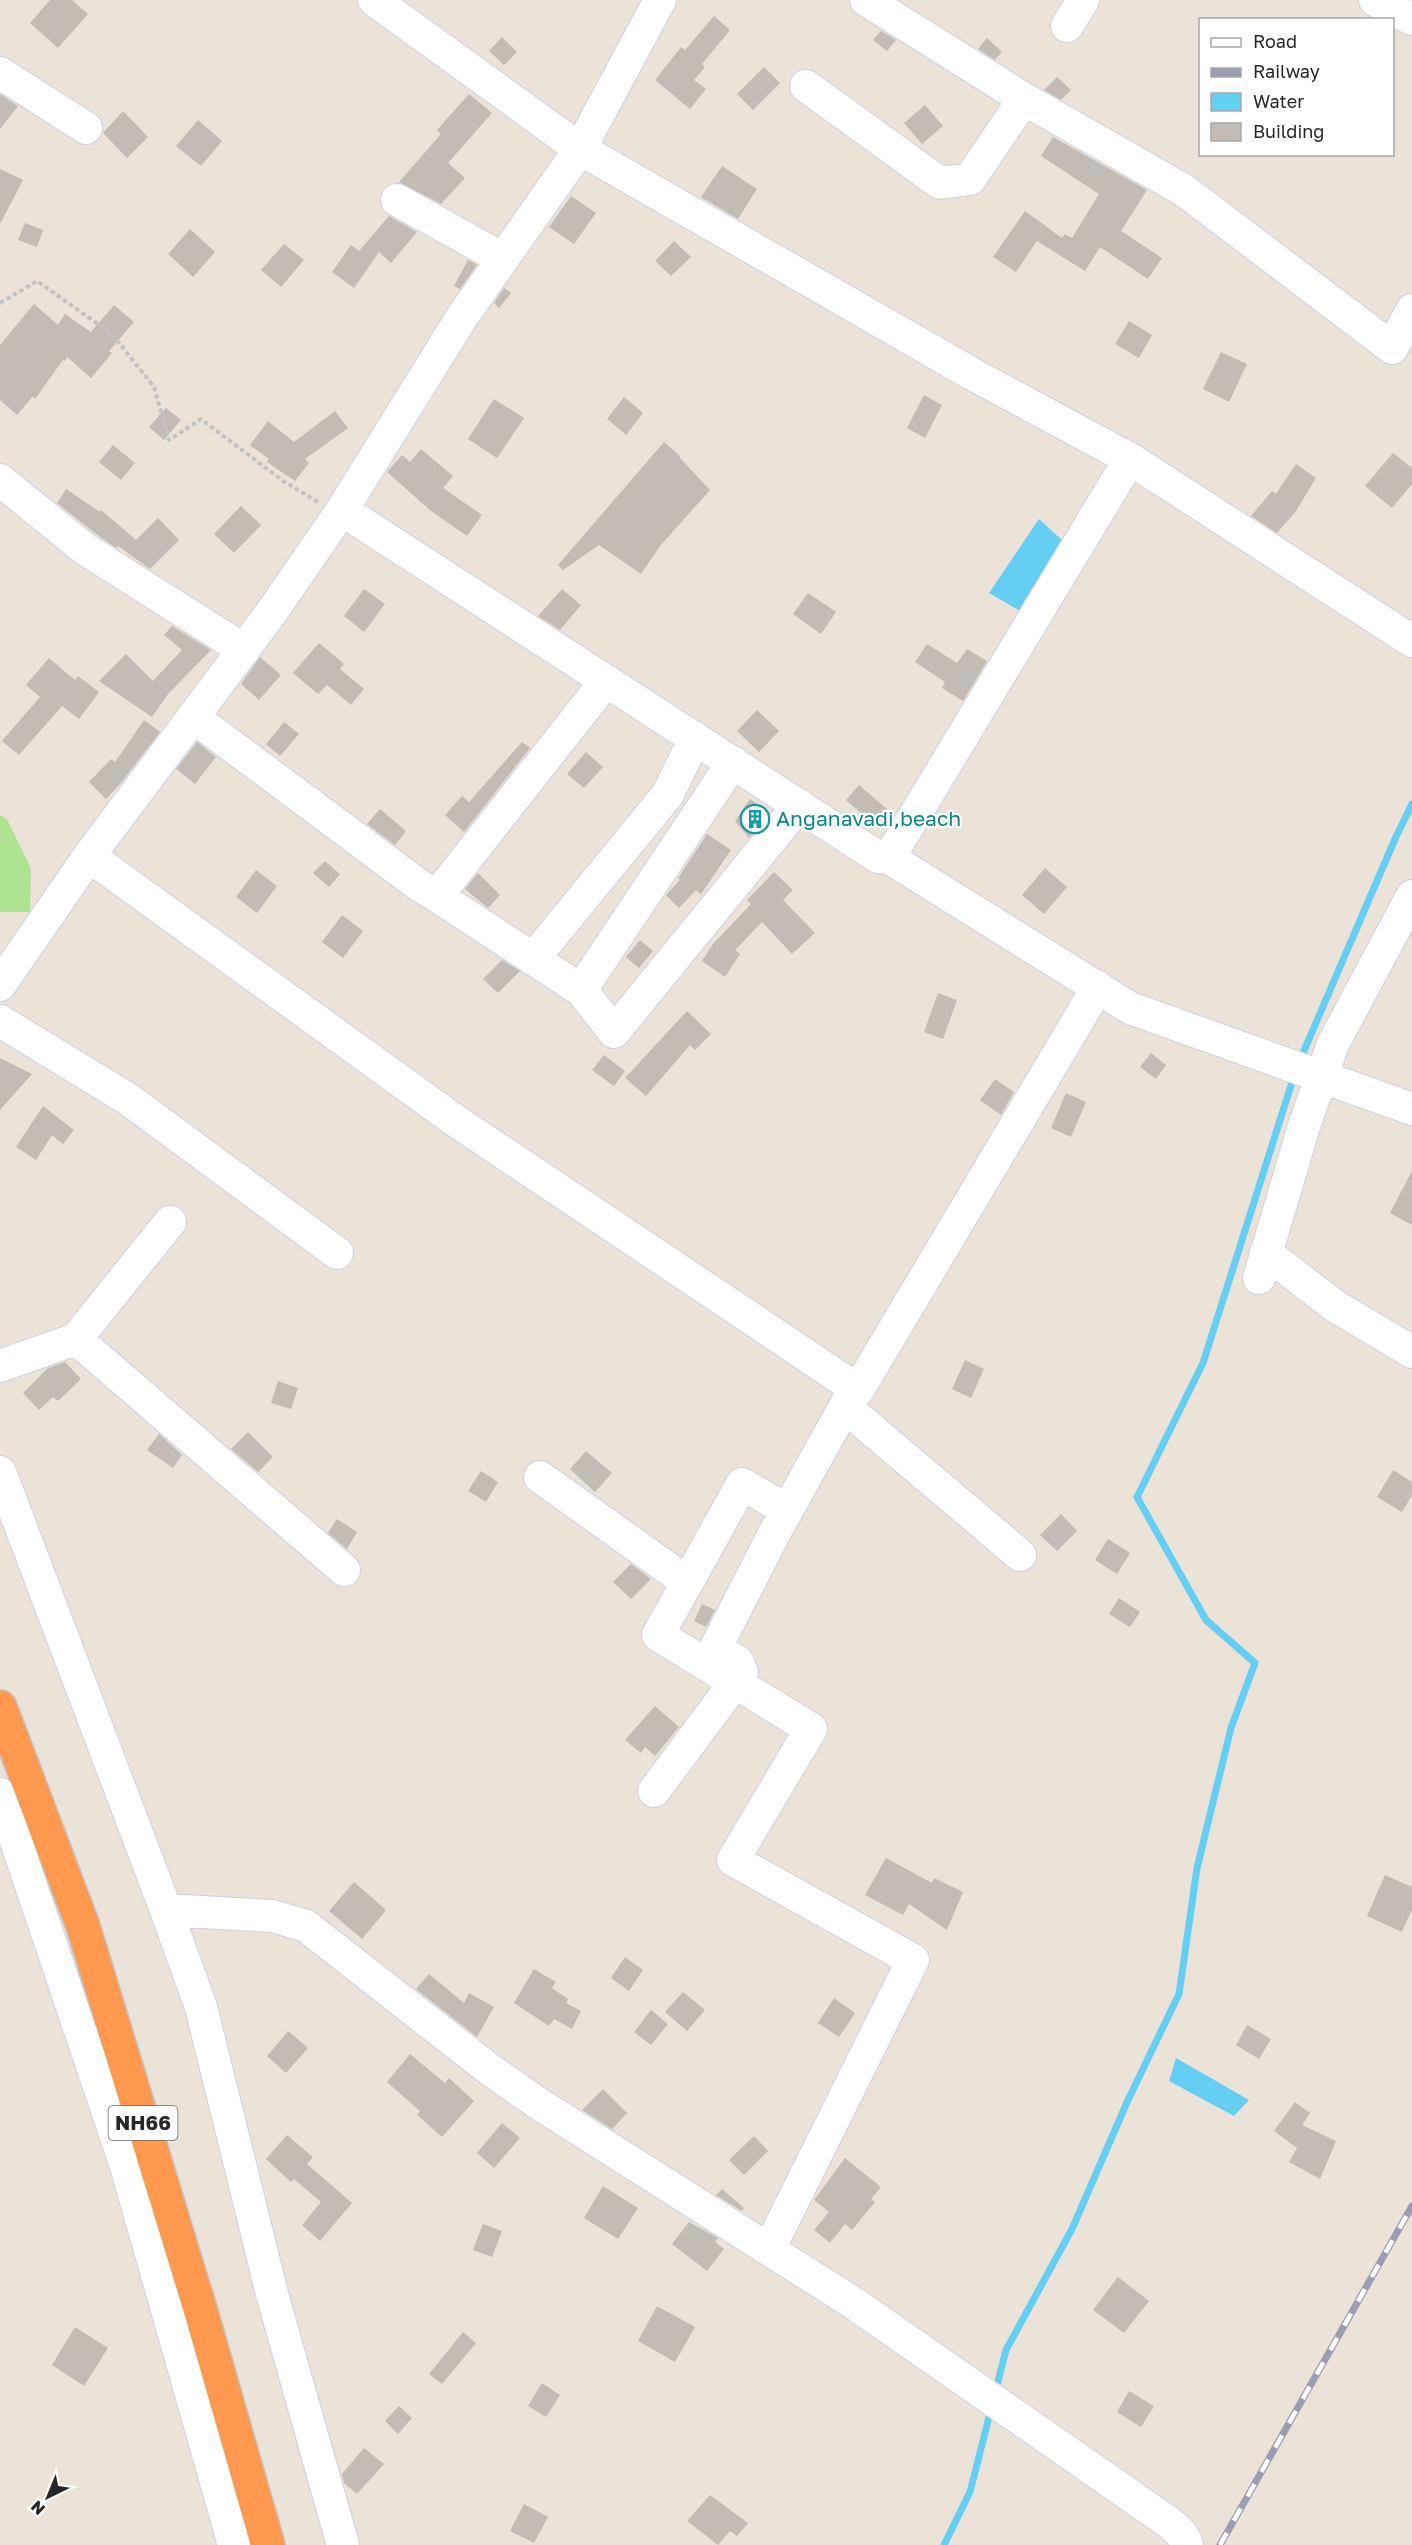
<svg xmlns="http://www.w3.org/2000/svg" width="1412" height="2545" viewBox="0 0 1412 2545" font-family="'Golos Text',sans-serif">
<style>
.green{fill:#aee491}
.water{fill:#65cef3}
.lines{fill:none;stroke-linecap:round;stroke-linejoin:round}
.stream{stroke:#65cef3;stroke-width:7}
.building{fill:#c2bcb5}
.minor-casing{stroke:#cdd1e1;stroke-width:34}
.highway-casing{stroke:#c3c3c3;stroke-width:36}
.path{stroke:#c3c3c3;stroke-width:4;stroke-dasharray:4.5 3;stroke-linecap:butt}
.minor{stroke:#fff;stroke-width:32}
.highway{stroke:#ff994f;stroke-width:33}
.rail-casing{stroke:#9b9eb3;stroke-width:7}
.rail{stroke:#fff;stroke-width:4.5;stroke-dasharray:14;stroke-linecap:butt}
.labels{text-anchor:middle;stroke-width:4.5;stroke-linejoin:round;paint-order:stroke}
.shield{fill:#fff;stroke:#686868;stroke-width:1.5}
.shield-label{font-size:20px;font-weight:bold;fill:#272727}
.culture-label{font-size:21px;fill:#0d838f;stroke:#fff;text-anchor:start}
</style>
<rect width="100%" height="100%" fill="#ebe2d8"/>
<path class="green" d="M 0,815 L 7,819 L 31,869 L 30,912 L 0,912 Z"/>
<path class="water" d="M 1039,519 L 1076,553 L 1048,627 L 989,593 Z
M 1176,2058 L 1249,2100 L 1234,2116 L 1169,2081 Z"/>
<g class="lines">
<path class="stream" d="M 1300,1060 L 1395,839 L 1412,804
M 995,2393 L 1006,2350 L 1072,2229 L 1128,2100 L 1179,1994 L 1197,1868 L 1231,1728 L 1255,1663 L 1206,1620 L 1137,1497 L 1203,1363 L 1294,1076
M 944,2545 L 970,2492 L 991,2409"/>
</g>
<path class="building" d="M 50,0 L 72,0 L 88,14 L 58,48 L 30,23 Z
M 714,16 L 730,30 L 702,64 L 705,67 L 694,80 L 706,89 L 690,109 L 655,80 L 681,47 L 685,50 Z
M 881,31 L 896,40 L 887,51 L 873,40 Z
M 502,37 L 517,52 L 504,65 L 489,51 Z
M 987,38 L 1002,52 L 995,60 L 978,49 Z
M 764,67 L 780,83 L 753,110 L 737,94 Z
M 1057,77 L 1071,90 L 1061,100 L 1044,90 Z
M 0,94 L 18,106 L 0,129 Z
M 469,94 L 492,113 L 448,163 L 465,178 L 441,204 L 399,182 L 441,134 L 437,130 Z
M 925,105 L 943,126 L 922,144 L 904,123 Z
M 123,111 L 148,137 L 127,158 L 103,133 Z
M 198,120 L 222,141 L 201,166 L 176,146 Z
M 1053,137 L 1147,190 L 1121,231 L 1162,258 L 1148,279 L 1100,247 L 1085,271 L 1037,241 L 1016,272 L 993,257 L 1025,211 L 1062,238 L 1065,234 L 1072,238 L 1099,194 L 1041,156 Z
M 722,166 L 757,189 L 738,219 L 701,197 Z
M 0,169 L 23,180 L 0,224 Z
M 571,196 L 596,213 L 574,244 L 549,227 Z
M 389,216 L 417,232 L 391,263 L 379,252 L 354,288 L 332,272 L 351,245 L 359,251 Z
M 25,223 L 43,230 L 37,247 L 18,240 Z
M 190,229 L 215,252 L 193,277 L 168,254 Z
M 674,241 L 691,257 L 671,276 L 655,261 Z
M 284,244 L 304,260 L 281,287 L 261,270 Z
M 468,260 L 477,265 L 460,289 L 454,286 Z
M 504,288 L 511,293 L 499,308 L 494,303 Z
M 34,304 L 58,325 L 65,314 L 91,332 L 114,305 L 134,322 L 109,351 L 112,353 L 91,378 L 67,357 L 65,361 L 63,360 L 35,399 L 33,396 L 17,415 L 0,400 L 0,345 Z
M 1129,321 L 1152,335 L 1139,358 L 1115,344 Z
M 1221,352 L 1247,364 L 1229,402 L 1203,389 Z
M 924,395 L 942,405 L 925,438 L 907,428 Z
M 624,397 L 643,413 L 626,435 L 607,419 Z
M 494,399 L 524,418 L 497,458 L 468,439 Z
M 166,408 L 181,420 L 164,440 L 149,427 Z
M 335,411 L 348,428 L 305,459 L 309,463 L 295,481 L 267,462 L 269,459 L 250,445 L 268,421 L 294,442 Z
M 664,442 L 680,456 L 679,457 L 710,490 L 660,546 L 641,574 L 599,545 L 563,570 L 558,565 Z
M 113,445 L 135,463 L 121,480 L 99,462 Z
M 421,449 L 453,476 L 443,488 L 482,515 L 467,536 L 431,511 L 387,472 L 402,455 L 410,462 Z
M 1393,453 L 1412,468 L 1412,484 L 1392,508 L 1365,486 Z
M 1296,464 L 1316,478 L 1296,511 L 1277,533 L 1251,516 L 1272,491 L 1276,494 Z
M 66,489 L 100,512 L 101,510 L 136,540 L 158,518 L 179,540 L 150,569 L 118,546 L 116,548 L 96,534 L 57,503 Z
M 241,506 L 261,525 L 234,553 L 214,534 Z
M 364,589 L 385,604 L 364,632 L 344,616 Z
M 562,589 L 581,605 L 560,630 L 538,616 Z
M 808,593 L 836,612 L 821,634 L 793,614 Z
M 172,626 L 211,650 L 168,694 L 152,717 L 99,681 L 126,654 L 153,681 L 182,650 L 164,635 Z
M 319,643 L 344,664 L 340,669 L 364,689 L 351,705 L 327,685 L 318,694 L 293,673 Z
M 927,644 L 957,663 L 967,649 L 987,661 L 963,701 L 942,688 L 945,682 L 915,662 Z
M 260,657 L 281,675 L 259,700 L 241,684 Z
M 49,658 L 75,680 L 78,676 L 99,692 L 79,719 L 62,706 L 19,755 L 2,741 L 40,697 L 26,685 Z
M 757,710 L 779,731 L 759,752 L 737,731 Z
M 144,720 L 160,732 L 120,784 L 106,799 L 89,782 L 111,759 L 115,762 Z
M 284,722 L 299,734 L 280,756 L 266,744 Z
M 197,742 L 216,757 L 195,784 L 176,769 Z
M 522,742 L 530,748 L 464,832 L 445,815 L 462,796 L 469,802 Z
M 586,752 L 603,767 L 584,788 L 567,774 Z
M 859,785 L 888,810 L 875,825 L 846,800 Z
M 750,799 L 769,813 L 749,838 L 735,821 Z
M 380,809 L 406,831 L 395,845 L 367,824 Z
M 707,834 L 731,850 L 701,894 L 696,890 L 679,908 L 666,895 L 680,880 L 678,878 Z
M 325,861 L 340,874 L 329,887 L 313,873 Z
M 1045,868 L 1067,887 L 1044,914 L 1022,895 Z
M 256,870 L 277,886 L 257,913 L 236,897 Z
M 774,872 L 793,890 L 783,900 L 815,933 L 792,954 L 762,922 L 735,950 L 740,954 L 725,977 L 702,961 L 713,944 L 751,904 L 747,900 Z
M 478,873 L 500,895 L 488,908 L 465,889 Z
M 342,915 L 363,931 L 343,958 L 322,942 Z
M 640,940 L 653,951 L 639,968 L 626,957 Z
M 502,960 L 520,971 L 498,993 L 483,979 Z
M 938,993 L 957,1000 L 943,1039 L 924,1032 Z
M 687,1011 L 711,1034 L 695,1050 L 690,1045 L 646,1096 L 625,1078 Z
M 1151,1053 L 1166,1065 L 1156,1079 L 1140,1067 Z
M 604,1055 L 625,1071 L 614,1086 L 592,1070 Z
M 0,1058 L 32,1074 L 0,1110 Z
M 995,1079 L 1014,1092 L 1001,1115 L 980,1100 Z
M 1066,1093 L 1086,1102 L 1071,1137 L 1051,1128 Z
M 43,1106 L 74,1130 L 63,1144 L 52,1135 L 36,1160 L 16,1147 Z
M 1412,1171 L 1412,1225 L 1390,1213 Z
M 965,1360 L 984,1369 L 971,1398 L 952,1389 Z
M 65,1362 L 81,1379 L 58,1401 L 53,1397 L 39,1410 L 23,1393 L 48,1368 Z
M 278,1381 L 298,1388 L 291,1409 L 271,1403 Z
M 248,1432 L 273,1457 L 258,1472 L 231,1449 Z
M 159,1434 L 182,1455 L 173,1468 L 147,1450 Z
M 586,1451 L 612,1473 L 595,1492 L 570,1469 Z
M 1393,1470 L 1412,1482 L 1412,1495 L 1402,1512 L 1377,1497 Z
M 481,1471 L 498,1482 L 486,1502 L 468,1491 Z
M 1061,1514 L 1077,1531 L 1057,1551 L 1040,1535 Z
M 337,1519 L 357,1532 L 347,1549 L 328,1533 Z
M 1108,1539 L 1130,1553 L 1117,1574 L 1095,1560 Z
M 631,1564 L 651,1579 L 631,1599 L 613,1582 Z
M 1119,1598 L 1140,1612 L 1130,1627 L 1109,1614 Z
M 702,1604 L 715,1610 L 706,1627 L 694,1621 Z
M 655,1706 L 679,1727 L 655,1756 L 645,1747 L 641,1753 L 625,1740 Z
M 886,1858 L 932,1883 L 934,1878 L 963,1892 L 947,1930 L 909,1904 L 903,1915 L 865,1895 Z
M 1385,1875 L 1412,1887 L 1412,1909 L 1402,1932 L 1367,1916 Z
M 354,1882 L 386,1910 L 362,1939 L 329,1911 Z
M 625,1957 L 643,1970 L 629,1991 L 611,1978 Z
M 534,1969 L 556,1982 L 552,1988 L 568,1999 L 566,2003 L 581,2011 L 572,2029 L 554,2019 L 549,2026 L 514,2003 Z
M 429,1974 L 464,2003 L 469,1993 L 494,2007 L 477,2037 L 416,1989 Z
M 683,1992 L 705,2010 L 687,2031 L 665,2012 Z
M 834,1998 L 855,2013 L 839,2037 L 818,2023 Z
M 651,2010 L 668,2024 L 651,2045 L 634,2032 Z
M 1247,2025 L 1271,2039 L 1259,2059 L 1236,2045 Z
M 288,2031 L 308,2048 L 286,2073 L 267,2056 Z
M 410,2054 L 445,2083 L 449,2078 L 474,2101 L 442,2137 L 417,2115 L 420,2111 L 387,2082 Z
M 603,2089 L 627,2113 L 612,2129 L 582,2110 Z
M 1295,2102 L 1310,2113 L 1302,2125 L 1336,2141 L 1320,2179 L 1289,2162 L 1297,2148 L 1274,2131 Z
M 502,2123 L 520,2138 L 494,2168 L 477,2153 Z
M 287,2135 L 313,2157 L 307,2164 L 352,2203 L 320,2241 L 302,2225 L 321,2202 L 294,2179 L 291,2182 L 266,2159 Z
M 754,2136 L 768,2151 L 744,2175 L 729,2160 Z
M 845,2158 L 881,2187 L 871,2199 L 875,2202 L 852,2230 L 845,2224 L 830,2243 L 814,2230 L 829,2212 L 814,2200 Z
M 603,2186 L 638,2208 L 618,2239 L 584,2218 Z
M 722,2189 L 744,2208 L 742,2211 L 716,2195 Z
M 689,2222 L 718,2238 L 715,2242 L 724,2249 L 707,2271 L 672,2244 Z
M 483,2224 L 502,2231 L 492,2257 L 473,2250 Z
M 1118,2277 L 1149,2301 L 1124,2333 L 1093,2310 Z
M 657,2306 L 695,2327 L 675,2362 L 638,2341 Z
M 75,2327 L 108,2348 L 84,2386 L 52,2365 Z
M 463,2332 L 476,2343 L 442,2384 L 429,2374 Z
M 542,2383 L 560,2395 L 546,2417 L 528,2406 Z
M 1129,2391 L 1154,2406 L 1141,2427 L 1117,2412 Z
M 399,2406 L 412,2418 L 398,2434 L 385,2421 Z
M 364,2448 L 384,2464 L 357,2494 L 344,2483 L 342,2474 Z
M 710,2495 L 748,2523 L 737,2536 L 730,2531 L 718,2545 L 687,2521 Z
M 524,2504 L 548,2517 L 534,2543 L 510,2531 Z"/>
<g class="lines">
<g class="minor-casing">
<path id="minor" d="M 374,0 L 580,149 L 974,375 L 1130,459 L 1412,641
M 866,0 L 1024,99 L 1185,191 L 1392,348 L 1412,310
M 1375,0 L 1412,19
M 1067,26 L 1083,0
M 0,73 L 86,128
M 806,86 L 940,183 L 970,179 L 1024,99
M 397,200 L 503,259
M 0,480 L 85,549 L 244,650
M 342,510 L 878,857 L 892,853 L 1130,459
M 606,681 L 437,896 L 581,990 L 614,1032 L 799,805
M 193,717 L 420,886 L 437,896
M 89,856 L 453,1119 L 858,1390 L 849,1399 L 775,1532 L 715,1649 L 737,1661 L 742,1673 L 654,1791
M 886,856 L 1130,1008 L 1412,1109
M 533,959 L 668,794 L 695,738
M 0,985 L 89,856 L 271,613 L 342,510 L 462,317 L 580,149 L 660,0
M 581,990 L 733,762
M 0,1021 L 128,1099 L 337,1253
M 170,1222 L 76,1339 L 344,1570
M 1266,1253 L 1335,1306 L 1412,1352
M 1259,1278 L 1305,1123 L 1333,1044 L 1412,896
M 0,1366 L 76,1339
M 858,1390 L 1098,987
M 845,1407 L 1020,1555
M 0,1472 L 166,1910 L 201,2007 L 272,2294 L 343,2545
M 540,1477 L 687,1582
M 0,1794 L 126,2166 L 234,2545
M 166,1910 L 273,1916 L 306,1926 L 489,2069 L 539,2104 L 852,2302 L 1151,2510 C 1163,2519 1183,2529 1187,2545
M 769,2249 L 913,1960 L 733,1860 L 811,1729 L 658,1635 L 742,1484 L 787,1510"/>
</g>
<g class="highway-casing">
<path id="highway" d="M 0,1707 L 83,1926 L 201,2312 L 268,2545"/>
</g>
<path class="path" d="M 0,303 L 37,281 L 112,334 L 154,387 L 169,440 L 201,419 L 283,481 L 318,502"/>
<use href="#minor" class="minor"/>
<use href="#highway" class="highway"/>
<g class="rail-casing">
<path id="rail" d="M 1220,2545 L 1412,2206"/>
</g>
<use href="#rail" class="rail"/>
</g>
<defs>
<g id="building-ring" transform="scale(1.5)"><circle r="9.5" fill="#fff" stroke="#0f9aa8" stroke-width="1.5"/><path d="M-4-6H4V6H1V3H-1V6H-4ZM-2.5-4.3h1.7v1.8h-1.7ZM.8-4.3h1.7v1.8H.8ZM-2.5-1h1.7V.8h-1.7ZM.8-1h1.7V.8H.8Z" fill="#0f9aa8"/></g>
</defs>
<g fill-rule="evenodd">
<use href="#building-ring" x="755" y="819"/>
</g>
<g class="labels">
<rect class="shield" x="108.5" y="2106" width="69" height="34" rx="4.5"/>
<g class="shield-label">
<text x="143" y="2130">NH66</text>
</g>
<g class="culture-label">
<text x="776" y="826">Anganavadi,beach</text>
</g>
</g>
<rect x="1199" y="18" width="195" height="138" fill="#ffffff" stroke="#a9a9a9" stroke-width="1.5"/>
<rect x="1211" y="38" width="30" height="9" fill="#ffffff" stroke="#a9a9a9" stroke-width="1.5"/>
<text x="1253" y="48" font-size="18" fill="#272727">Road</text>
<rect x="1211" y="68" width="30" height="9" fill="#9b9eb3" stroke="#a9a9a9" stroke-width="1.5"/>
<text x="1253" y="78" font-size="18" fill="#272727">Railway</text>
<rect x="1211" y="93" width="30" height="18" fill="#65cef3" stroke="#a9a9a9" stroke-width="1.5"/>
<text x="1253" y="108" font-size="18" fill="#272727">Water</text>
<rect x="1211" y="123" width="30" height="18" fill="#c2bcb5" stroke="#a9a9a9" stroke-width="1.5"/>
<text x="1253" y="138" font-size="18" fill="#272727">Building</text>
<g transform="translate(48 2497) rotate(223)" stroke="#ffffff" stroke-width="4.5" paint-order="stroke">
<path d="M0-4.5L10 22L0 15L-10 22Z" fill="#272727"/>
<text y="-9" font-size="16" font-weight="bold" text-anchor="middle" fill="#272727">N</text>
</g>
</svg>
